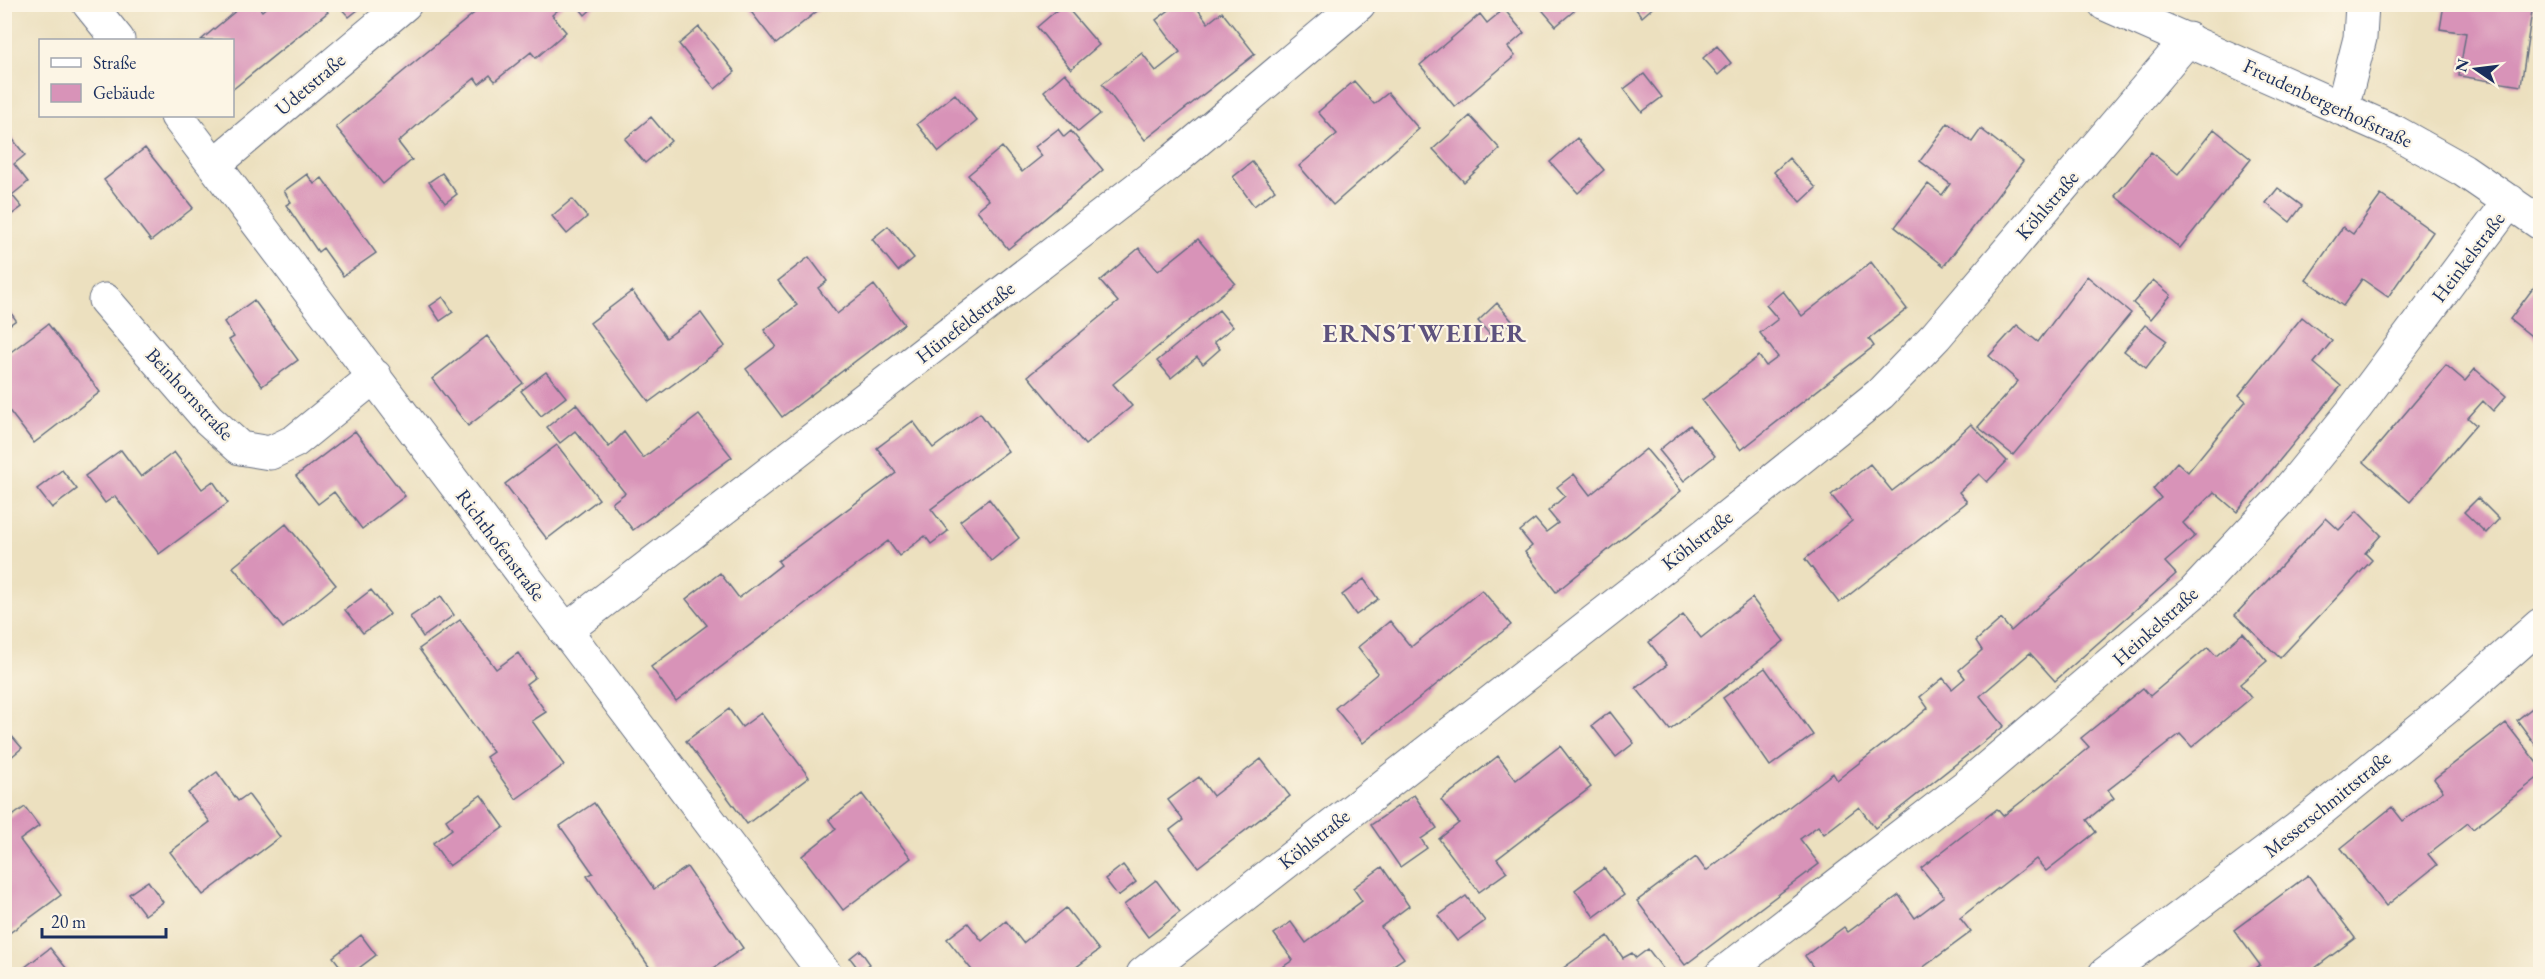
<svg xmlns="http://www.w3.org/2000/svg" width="2545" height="979" viewBox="0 0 2545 979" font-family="'EB Garamond',serif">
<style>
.building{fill:#d893b8}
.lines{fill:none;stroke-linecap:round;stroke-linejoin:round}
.minor-casing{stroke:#646d80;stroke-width:35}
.minor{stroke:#fff;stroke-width:33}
.labels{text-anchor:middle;stroke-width:4.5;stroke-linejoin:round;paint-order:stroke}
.street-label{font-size:20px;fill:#1b2f5e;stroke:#fcf5e5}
.district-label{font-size:26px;font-weight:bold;letter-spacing:1.5px;fill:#5d527e;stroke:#fcf5e5}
</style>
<rect width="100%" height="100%" fill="#fcf5e5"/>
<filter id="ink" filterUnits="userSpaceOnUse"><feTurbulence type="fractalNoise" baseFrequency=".0167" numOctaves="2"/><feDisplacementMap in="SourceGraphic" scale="12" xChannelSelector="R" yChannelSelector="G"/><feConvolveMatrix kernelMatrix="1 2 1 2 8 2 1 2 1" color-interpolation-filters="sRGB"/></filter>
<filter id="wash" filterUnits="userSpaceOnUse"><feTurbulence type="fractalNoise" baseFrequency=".008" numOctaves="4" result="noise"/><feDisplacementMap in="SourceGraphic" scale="24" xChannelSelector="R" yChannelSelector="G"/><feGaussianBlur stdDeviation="1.35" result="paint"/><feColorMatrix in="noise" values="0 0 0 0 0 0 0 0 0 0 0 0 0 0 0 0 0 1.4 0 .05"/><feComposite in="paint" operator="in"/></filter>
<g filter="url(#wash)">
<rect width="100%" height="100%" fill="#ece0bf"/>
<g id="blocks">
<path class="building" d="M 244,4 L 256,4 L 262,11 L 270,4 L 322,4 L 328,12 L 232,90 L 232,40 L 201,40 Z
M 576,4 L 597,4 L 585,15 Z
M 745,4 L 826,4 L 776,44 Z
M 1064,4 L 1099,45 L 1071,69 L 1037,27 Z
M 1170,4 L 1194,4 L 1208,23 L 1222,12 L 1255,54 L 1145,140 L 1102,84 L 1142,53 L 1156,71 L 1180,52 L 1156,20 L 1172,8 Z
M 1632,4 L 1657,4 L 1642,17 Z
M 2444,4 L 2533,4 L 2521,86 L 2459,76 L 2466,33 L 2440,29 Z
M 338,5 L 364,5 L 349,17 Z
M 484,5 L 564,5 L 552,15 L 566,32 L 536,58 L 531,52 L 495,81 L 490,75 L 479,84 L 475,78 L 429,115 L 398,142 L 412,160 L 383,184 L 336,127 Z
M 1538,5 L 1581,5 L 1556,26 Z
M 1504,9 L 1524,33 L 1508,47 L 1515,56 L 1455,107 L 1420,65 L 1480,14 L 1487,23 Z
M 699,27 L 735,72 L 715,89 L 679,44 Z
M 1717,46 L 1731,63 L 1718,75 L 1703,58 Z
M 1065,73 L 1100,114 L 1078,132 L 1044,91 Z
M 1644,74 L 1662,97 L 1642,112 L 1624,89 Z
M 1354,81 L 1374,104 L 1388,93 L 1419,129 L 1333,205 L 1299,166 L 1337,134 L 1318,112 Z
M 955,94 L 977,121 L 939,152 L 917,124 Z
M 1470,116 L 1500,149 L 1464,182 L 1433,149 Z
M 651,117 L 671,141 L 645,163 L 625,139 Z
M 1948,123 L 1972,142 L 1981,129 L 2023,162 L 1944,266 L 1895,227 L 1928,184 L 1942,195 L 1950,184 L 1920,161 Z
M 4,128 L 25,155 L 14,164 L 28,182 L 12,195 L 22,207 L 4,220 Z
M 1058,129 L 1064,137 L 1071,131 L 1103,170 L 1008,249 L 977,210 L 989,200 L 968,175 L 1002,147 L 1022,172 L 1042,156 L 1035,147 Z
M 2214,129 L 2251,159 L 2180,248 L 2115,196 L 2151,152 L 2178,174 Z
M 1577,138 L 1604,170 L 1578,193 L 1550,162 Z
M 145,148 L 193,208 L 151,241 L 104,180 Z
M 1789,158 L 1816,188 L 1801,202 L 1774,172 Z
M 1252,162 L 1275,190 L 1254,206 L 1233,177 Z
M 442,173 L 457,194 L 445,203 L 429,182 Z
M 307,174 L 314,184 L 322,178 L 376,253 L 343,276 L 323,248 L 318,252 L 286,205 L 291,202 L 284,191 Z
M 2278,188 L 2302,206 L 2290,222 L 2266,203 Z
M 2381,195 L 2433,232 L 2388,297 L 2362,279 L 2343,306 L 2306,280 L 2343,227 L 2353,234 Z
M 572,199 L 587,217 L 567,234 L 552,216 Z
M 888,226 L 914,258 L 898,271 L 872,239 Z
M 1198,239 L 1235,283 L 1113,384 L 1132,406 L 1085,445 L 1028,376 L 1118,302 L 1100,281 L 1139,248 L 1158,271 Z
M 809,257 L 827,281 L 818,288 L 837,314 L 874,285 L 904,324 L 782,417 L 746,369 L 776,346 L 764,330 L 797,305 L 778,281 Z
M 1871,262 L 1907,309 L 1869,339 L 1874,346 L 1741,450 L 1702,400 L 1759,356 L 1766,366 L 1778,357 L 1760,333 L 1778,319 L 1766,305 L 1783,291 L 1802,316 Z
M 2087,276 L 2131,313 L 2013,455 L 1978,427 L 2018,381 L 1989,356 L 2017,325 L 2038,342 Z
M 2540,279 L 2540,343 L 2510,319 Z
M 2153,280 L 2171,295 L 2151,319 L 2133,303 Z
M 632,291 L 666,338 L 701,313 L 725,346 L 649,402 L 590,323 Z
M 443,297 L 453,312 L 440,321 L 430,306 Z
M 254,300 L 298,360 L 262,386 L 229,340 L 234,337 L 224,322 Z
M 1497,303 L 1512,321 L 1493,338 L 1478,321 Z
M 5,305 L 16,320 L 5,328 Z
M 1219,310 L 1233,327 L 1214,342 L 1220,349 L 1203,364 L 1197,357 L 1171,378 L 1157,361 Z
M 2302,317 L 2332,341 L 2314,363 L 2341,386 L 2237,512 L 2214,492 L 2183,523 L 2195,536 L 2165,562 L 2176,574 L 2055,681 L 2030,653 L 1980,696 L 2004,726 L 1875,828 L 1859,807 L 1824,834 L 1818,826 L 1800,839 L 1819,864 L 1685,965 L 1637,901 L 1696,857 L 1706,871 L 1833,773 L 1837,780 L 1898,733 L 1928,708 L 1920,697 L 1943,678 L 1952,689 L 1965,678 L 1959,670 L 1982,650 L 1976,641 L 2001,619 L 2011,631 L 2161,498 L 2153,489 L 2177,462 L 2188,472 L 2246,401 L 2239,395 Z
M 48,324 L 100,392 L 34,443 L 4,404 L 4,357 Z
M 2145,325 L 2167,341 L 2146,368 L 2124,351 Z
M 487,336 L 523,383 L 468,426 L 432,379 Z
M 2446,365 L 2465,381 L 2475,369 L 2506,396 L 2493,411 L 2483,401 L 2468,418 L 2476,425 L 2410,502 L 2364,462 Z
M 546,372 L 566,397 L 541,416 L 521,391 Z
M 576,404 L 609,447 L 624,432 L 643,458 L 699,415 L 732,457 L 633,530 L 612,503 L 625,493 L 575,431 L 560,443 L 547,427 Z
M 980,413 L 1008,451 L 931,509 L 948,531 L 931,544 L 925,536 L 899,556 L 888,541 L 676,701 L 651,667 L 707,625 L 686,599 L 720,573 L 739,598 L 781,565 L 778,561 L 896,473 L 877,448 L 913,421 L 933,448 Z
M 1971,424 L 2007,461 L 1987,482 L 1979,474 L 1959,492 L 1967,502 L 1839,603 L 1805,559 L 1852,521 L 1831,495 L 1870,464 L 1892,491 L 1934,459 Z
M 1690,425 L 1715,456 L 1684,481 L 1659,450 Z
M 355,431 L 405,496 L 362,529 L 334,492 L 318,504 L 296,476 Z
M 557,445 L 599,499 L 547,539 L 505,484 Z
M 1646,449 L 1681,491 L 1556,592 L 1525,552 L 1532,546 L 1520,531 L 1535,519 L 1546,532 L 1558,523 L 1548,511 L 1565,496 L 1557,487 L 1574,474 L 1590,495 Z
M 121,450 L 141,477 L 174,452 L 202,489 L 213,481 L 228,503 L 159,554 L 115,496 L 105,503 L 85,476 Z
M 62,470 L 77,489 L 52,508 L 37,489 Z
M 2478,498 L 2499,519 L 2486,533 L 2464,512 Z
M 989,499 L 1019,538 L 991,561 L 960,521 Z
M 2357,511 L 2381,535 L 2365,553 L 2372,560 L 2280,658 L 2235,615 L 2326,518 L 2339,530 Z
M 286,524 L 336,585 L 283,628 L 233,567 Z
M 1364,579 L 1378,599 L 1356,615 L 1342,595 Z
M 371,590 L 390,614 L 363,633 L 345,610 Z
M 1482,590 L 1511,625 L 1363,743 L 1335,708 L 1378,673 L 1358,647 L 1390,621 L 1411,647 Z
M 441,596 L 454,615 L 423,637 L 410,617 Z
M 1752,598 L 1784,641 L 1670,730 L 1636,688 L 1667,665 L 1649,642 L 1683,615 L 1701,638 Z
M 460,620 L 496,669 L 518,653 L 535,677 L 526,684 L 546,712 L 532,721 L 564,765 L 516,799 L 486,757 L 493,752 L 419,649 Z
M 2243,633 L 2267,661 L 2240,684 L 2251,698 L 2192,747 L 2180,734 L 2108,790 L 2114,798 L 2087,820 L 2096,832 L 2046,871 L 2036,859 L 1979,903 L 1960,918 L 1971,932 L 1914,974 L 1818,974 L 1805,956 L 1844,927 L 1848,932 L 1899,895 L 1915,918 L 1944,896 L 1921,868 L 1997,809 L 2003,816 L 2053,777 L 2089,747 L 2081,738 L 2143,688 L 2150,696 L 2208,647 L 2216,656 Z
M 1765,668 L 1813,735 L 1770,766 L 1723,698 Z
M 2540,702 L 2540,751 L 2517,720 Z
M 729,709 L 742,727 L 761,713 L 809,777 L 747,824 L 686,741 Z
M 1610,712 L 1634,743 L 1616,757 L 1592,726 Z
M 2506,723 L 2540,767 L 2540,776 L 2473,829 L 2468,823 L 2428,854 L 2437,865 L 2386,906 L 2341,848 L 2392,807 L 2403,821 L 2443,791 L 2434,779 Z
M 4,727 L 22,748 L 4,763 Z
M 1560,746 L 1591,787 L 1497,859 L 1507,872 L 1479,892 L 1439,839 L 1459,823 L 1441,800 L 1498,756 L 1516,780 Z
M 1261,759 L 1290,796 L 1198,867 L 1170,830 L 1183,820 L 1168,800 L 1199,777 L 1213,796 Z
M 217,772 L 238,801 L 248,794 L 280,837 L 203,895 L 170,852 L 210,822 L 188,793 Z
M 862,794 L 911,858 L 843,910 L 802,856 L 836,829 L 829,820 Z
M 481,795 L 504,827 L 449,866 L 433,843 L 452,829 L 446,820 Z
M 1414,795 L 1437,828 L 1421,839 L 1427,848 L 1400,867 L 1371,825 Z
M 594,803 L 654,889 L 687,867 L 743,948 L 705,974 L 654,974 L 587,876 L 593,873 L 560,826 Z
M 25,807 L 39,826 L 20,840 L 61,895 L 4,937 L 4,851 L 7,850 L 4,822 Z
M 1123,865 L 1136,882 L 1118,896 L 1105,879 Z
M 1382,867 L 1409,906 L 1381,927 L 1404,958 L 1380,974 L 1272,974 L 1293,960 L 1274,934 L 1291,922 L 1306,943 L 1362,901 L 1353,888 Z
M 1604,868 L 1624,895 L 1594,917 L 1575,890 Z
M 2308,875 L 2355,938 L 2307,974 L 2247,974 L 2260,965 L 2234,930 Z
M 1156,880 L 1180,912 L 1148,937 L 1124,905 Z
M 148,881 L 163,902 L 145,915 L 129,894 Z
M 1466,896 L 1485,921 L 1457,941 L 1438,916 Z
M 1066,908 L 1099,950 L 1067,974 L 975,974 L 947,939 L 968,923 L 982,941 L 1006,921 L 1023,943 Z
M 361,935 L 376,955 L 351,974 L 346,974 L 333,957 Z
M 1608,936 L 1623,958 L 1632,953 L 1636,958 L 1648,949 L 1667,974 L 1635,974 L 1633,971 L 1627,974 L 1555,974 Z
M 50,948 L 71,974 L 16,974 Z
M 860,950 L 870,964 L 860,971 L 850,958 Z"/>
</g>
</g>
<g filter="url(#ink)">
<use href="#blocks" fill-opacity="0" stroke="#646d80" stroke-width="1.5"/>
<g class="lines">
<g class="minor-casing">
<path id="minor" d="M 89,4 L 118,40
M 2105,4 L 2395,132 L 2463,170 L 2540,223
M 2342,109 L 2360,38 L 2362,4
M 177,116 L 825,974
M 215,164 L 405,4
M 105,300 L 208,419 L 240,448 L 270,453 L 295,441 L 375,376
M 565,631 L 1174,160 L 1359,4
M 1143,974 L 1706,534 L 1880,394 L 1936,336 L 2188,39
M 1722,974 L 1971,782 L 2194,592 L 2282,498 L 2356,407 L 2510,201
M 2105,974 L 2296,830 L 2446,708 L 2540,625"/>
</g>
<use href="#minor" class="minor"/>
</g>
</g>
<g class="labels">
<g class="street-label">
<text transform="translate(310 84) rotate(-40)" y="7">Udetstraße</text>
<text transform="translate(2328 103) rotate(25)" y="7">Freudenbergerhofstraße</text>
<text transform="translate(2047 205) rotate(-49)" y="7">Köhlstraße</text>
<text transform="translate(2468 257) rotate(-53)" y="7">Heinkelstraße</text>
<text transform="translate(965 322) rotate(-38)" y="7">Hünefeldstraße</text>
<text transform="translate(190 394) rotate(47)" y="7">Beinhornstraße</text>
<text transform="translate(1697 540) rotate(-38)" y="7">Köhlstraße</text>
<text transform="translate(501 545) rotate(53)" y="7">Richthofenstraße</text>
<text transform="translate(2155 626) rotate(-42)" y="7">Heinkelstraße</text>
<text transform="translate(2327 804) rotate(-39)" y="7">Messerschmittstraße</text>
<text transform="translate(1314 839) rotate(-38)" y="7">Köhlstraße</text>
</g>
<g class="district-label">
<text x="1425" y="342">ERNSTWEILER</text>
</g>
</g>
<rect width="2545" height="979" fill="none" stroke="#fcf5e5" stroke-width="24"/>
<rect x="39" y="39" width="195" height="78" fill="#fcf5e5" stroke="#a2a6af" stroke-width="1.5"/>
<rect x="51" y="58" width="30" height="9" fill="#ffffff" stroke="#a2a6af" stroke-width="1.5"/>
<text x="93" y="69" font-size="18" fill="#1b2f5e">Straße</text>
<rect x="51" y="84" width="30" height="18" fill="#d893b8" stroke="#a2a6af" stroke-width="1.5"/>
<text x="93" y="99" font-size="18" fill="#1b2f5e">Gebäude</text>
<g transform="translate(2476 69) rotate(284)" stroke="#fcf5e5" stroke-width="4.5" paint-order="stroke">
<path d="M0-4.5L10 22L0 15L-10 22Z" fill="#1b2f5e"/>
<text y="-9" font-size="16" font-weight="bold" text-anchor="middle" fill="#1b2f5e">N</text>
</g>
<path d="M42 928v9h124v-9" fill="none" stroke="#1b2f5e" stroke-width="3"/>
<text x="51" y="928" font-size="18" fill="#1b2f5e" stroke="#fcf5e5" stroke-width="4.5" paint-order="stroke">20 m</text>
</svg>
